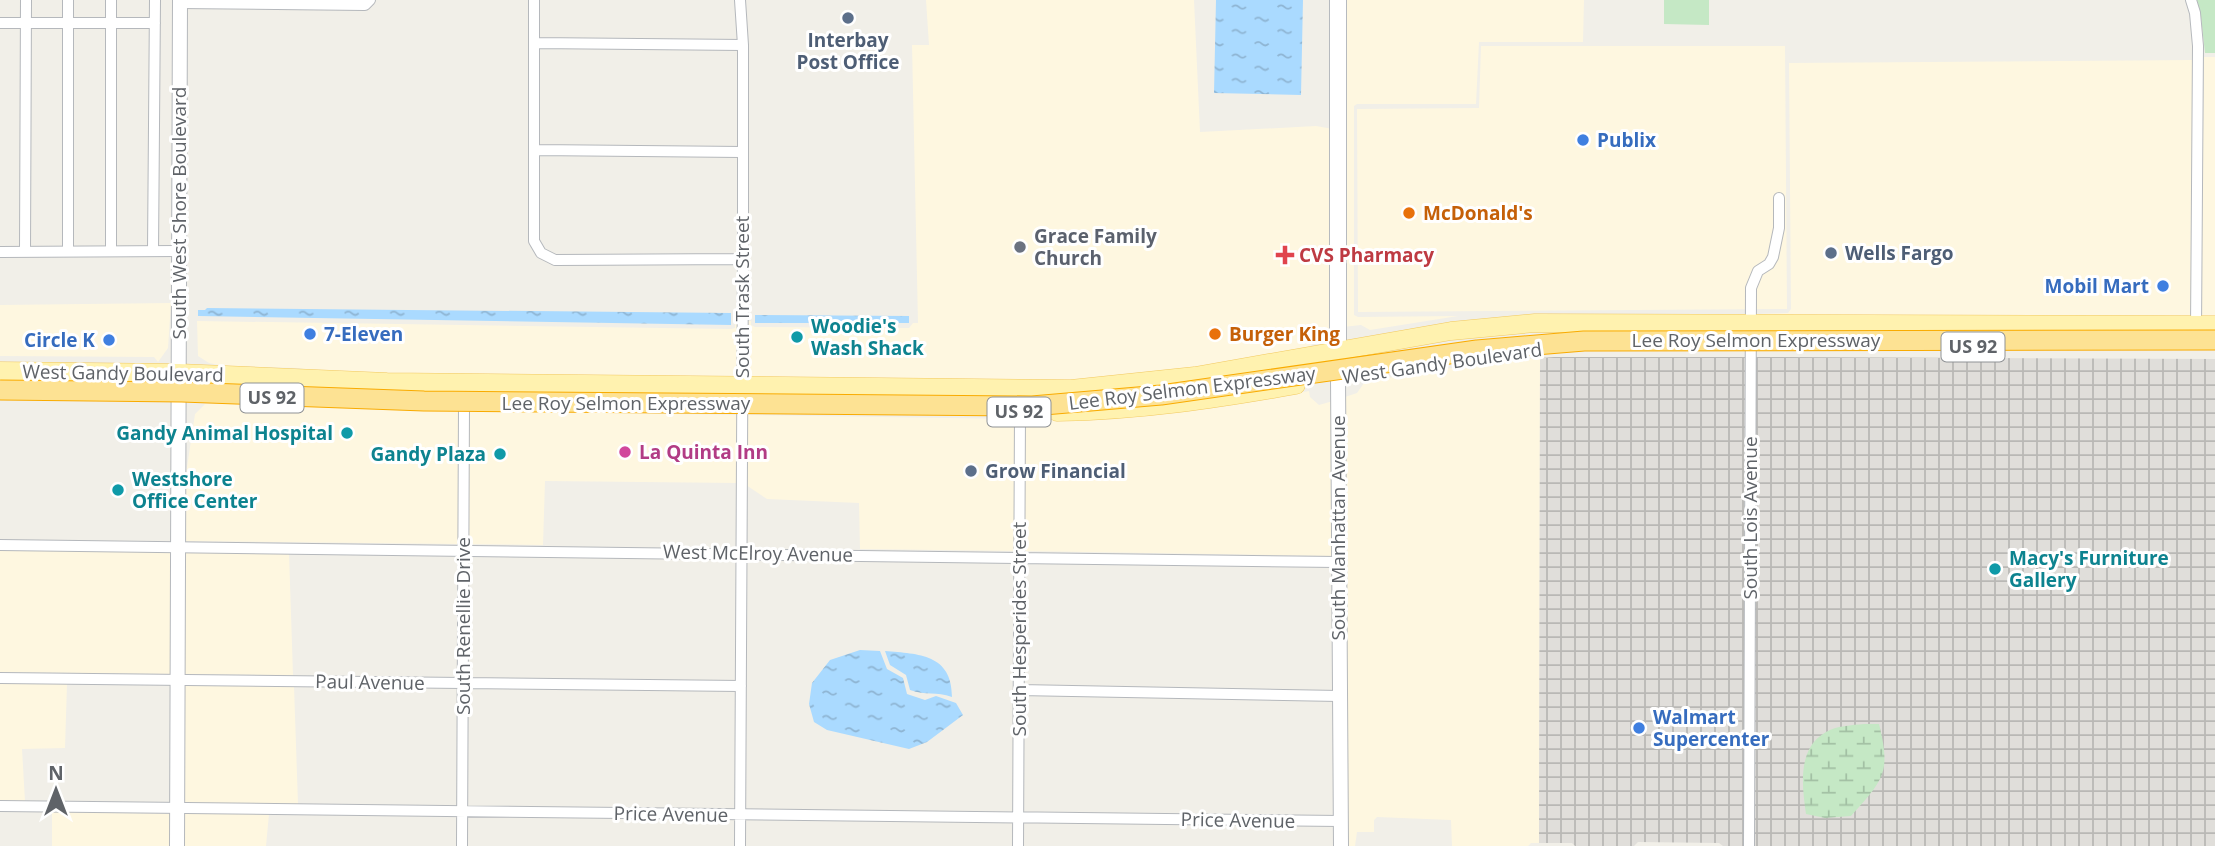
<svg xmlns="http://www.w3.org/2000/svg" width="2215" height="846" viewBox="0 0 2215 846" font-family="'Open Sans',sans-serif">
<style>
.commercial{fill:#fef7e0}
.industrial{fill:url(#industrial-grid)}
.wetland{fill:url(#wetland-marsh)}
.green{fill:#c5e8c5}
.water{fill:url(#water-ripples)}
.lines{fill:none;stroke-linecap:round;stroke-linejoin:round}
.minor-casing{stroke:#b5b8bc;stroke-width:12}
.tertiary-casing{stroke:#b5b8bc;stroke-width:16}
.secondary-casing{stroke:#b6babf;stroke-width:18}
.primary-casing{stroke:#f2c960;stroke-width:19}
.minor{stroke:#fff;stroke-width:10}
.tertiary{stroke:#fff;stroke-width:14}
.secondary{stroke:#fff;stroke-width:16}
.primary{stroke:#fff2af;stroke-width:18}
.motorway-bridge-casing{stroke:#f9ab00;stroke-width:21;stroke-linecap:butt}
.motorway-bridge{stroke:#fde293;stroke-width:19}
.service-dot{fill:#5c6f8a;stroke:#fff;stroke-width:2.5}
.shop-dot{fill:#3f7fe0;stroke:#fff;stroke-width:2.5}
.food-dot{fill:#e8710a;stroke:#fff;stroke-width:2.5}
.worship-dot{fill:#6b7280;stroke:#fff;stroke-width:2.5}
.health-dot{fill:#e0444e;stroke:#fff;stroke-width:2.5}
.culture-dot{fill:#0f9aa8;stroke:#fff;stroke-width:2.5}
.hotel-dot{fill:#d1479c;stroke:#fff;stroke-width:2.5}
.labels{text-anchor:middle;stroke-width:6;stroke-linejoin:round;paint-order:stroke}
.shield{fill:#fff;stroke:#8f9295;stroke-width:2}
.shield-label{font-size:18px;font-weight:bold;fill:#5f6368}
.service-label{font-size:19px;font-weight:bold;fill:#4e5e75;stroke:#fff;text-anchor:start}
.shop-label{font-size:19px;font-weight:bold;fill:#366cbe;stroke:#fff;text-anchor:start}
.street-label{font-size:19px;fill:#5f6368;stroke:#fff}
.food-label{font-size:19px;font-weight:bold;fill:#c56008;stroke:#fff;text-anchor:start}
.worship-label{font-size:19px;font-weight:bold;fill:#5b616d;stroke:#fff;text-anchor:start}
.health-label{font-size:19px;font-weight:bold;fill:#be3a42;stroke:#fff;text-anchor:start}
.culture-label{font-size:19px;font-weight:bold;fill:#0d838f;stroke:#fff;text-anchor:start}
.hotel-label{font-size:19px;font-weight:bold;fill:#b23c85;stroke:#fff;text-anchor:start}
</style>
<defs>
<pattern id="industrial-grid" width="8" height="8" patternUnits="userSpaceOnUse" patternTransform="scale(1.75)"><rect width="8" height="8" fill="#e0deda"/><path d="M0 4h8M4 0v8" fill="none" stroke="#b9b8b5"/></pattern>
<pattern id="wetland-marsh" width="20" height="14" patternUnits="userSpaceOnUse" patternTransform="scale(1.75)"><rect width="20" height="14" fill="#c5e8c5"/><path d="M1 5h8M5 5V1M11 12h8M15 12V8" fill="none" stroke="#a3c0a4"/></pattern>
<pattern id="water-ripples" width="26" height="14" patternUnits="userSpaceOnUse" patternTransform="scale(1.75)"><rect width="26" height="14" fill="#aadaff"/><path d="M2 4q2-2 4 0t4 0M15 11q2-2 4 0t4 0" fill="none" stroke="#8eb4d2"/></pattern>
</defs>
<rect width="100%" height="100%" fill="#f1efe8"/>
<path class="commercial" d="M 926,0 L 1194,0 L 1200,132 L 1316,126 L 1333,129 L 1333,328 L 1320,330 L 1309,349 L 1149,375 L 1100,380 L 1043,382 L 747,381 L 747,321 L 751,321 L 751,325 L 755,327 L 909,328 L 913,323 L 918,323 L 912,45 L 929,45 Z
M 1342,0 L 1584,0 L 1583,42 L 1479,42 L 1476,104 L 1357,104 L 1354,106 L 1354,315 L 1358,317 L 1458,316 L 1370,330 L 1361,325 L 1343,327 Z
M 1481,46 L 1785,46 L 1787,309 L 1358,312 L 1357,109 L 1479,108 Z
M 2204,57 L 2215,57 L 2215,319 L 2201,319 Z
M 2193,60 L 2192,319 L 1757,316 L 1757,314 L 1788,313 L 1791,309 L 1789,63 Z
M 171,303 L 168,348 L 158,362 L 154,357 L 0,356 L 0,305 Z
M 735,320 L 737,320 L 737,381 L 323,373 L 299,368 L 224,366 L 209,363 L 198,356 L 197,321 L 731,329 L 735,328 Z
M 1540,358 L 1539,843 L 1531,843 L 1528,846 L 1452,846 L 1451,820 L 1377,817 L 1374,820 L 1374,832 L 1357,832 L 1355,846 L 1346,846 L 1342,398 L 1357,393 L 1364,383 L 1377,380 L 1425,371 Z
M 1309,391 L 1310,397 L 1319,405 L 1333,401 L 1333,556 L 1024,551 L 1025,420 L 1055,420 L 1145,415 L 1251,402 Z
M 252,402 L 459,411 L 459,544 L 184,541 L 184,487 L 195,414 L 205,404 Z
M 468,411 L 737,415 L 737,483 L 545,481 L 543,545 L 468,544 Z
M 746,415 L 1015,419 L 1015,551 L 860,549 L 859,503 L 767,499 L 746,485 Z
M 0,550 L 174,551 L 173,674 L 0,672 Z
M 184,551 L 289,553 L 293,675 L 183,674 Z
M 0,683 L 67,684 L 65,748 L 22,749 L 25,801 L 0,800 Z
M 183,685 L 294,686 L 298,804 L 183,803 Z
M 52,812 L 173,814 L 173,846 L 52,846 Z
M 182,814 L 269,814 L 266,846 L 182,846 Z"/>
<path class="industrial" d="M 1554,357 L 1746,357 L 1744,846 L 1723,846 L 1719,843 L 1638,842 L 1634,846 L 1575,846 L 1572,843 L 1539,843 L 1540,358 Z
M 1756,357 L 2215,359 L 2215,846 L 1754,846 Z"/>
<path class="wetland" d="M 1864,724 L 1879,724 C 1891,773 1884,779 1851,816 L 1825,818 L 1806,814 C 1802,786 1797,748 1826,732 C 1836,726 1852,725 1864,724 Z"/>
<path class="green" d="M 1664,0 L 1709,0 L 1709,25 L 1664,24 Z
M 2196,0 L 2215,0 L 2215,53 L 2205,53 L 2201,17 Z"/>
<path class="water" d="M 1216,0 L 1303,0 L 1301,95 L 1214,93 Z
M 207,308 L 731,313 L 731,325 L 198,316 L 198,310 L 205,310 Z
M 755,315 L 909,316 L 909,323 L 755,323 Z
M 860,650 L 880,651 L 887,669 L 903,678 L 907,694 L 925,700 L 936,696 L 956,703 L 963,715 L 927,742 L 909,749 L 827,730 L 814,722 L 809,704 L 812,683 L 830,660 Z
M 885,651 C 919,654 952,654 952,697 C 936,691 926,696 910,690 L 906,675 L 890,665 Z"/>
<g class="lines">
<g class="minor-casing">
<path id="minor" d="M 534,0 L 534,241 L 541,253 L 555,260 L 743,259
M 2191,0 L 2195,13 L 2198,46 L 2196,329
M 180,3 L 365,5 L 370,0
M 0,23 L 155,23
M 535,43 L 743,45
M 535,150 L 742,152
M 68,251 L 68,0
M 111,251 L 111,0
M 153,251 L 155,0
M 0,252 L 179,251
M 25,252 L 26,0
M 0,545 L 1338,562
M 0,678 L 741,686
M 1019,690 L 1339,696
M 0,806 L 1341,821
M 462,846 L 464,406
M 740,846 L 743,259 L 743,45 L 740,0
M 1018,846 L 1020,412
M 1749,846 L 1751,288 L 1758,271 L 1769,264 L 1773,257 L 1779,228 L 1779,198"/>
</g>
<g class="tertiary-casing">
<path id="tertiary" d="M 1338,377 L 1341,846
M 177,846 L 180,0"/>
</g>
<g class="secondary-casing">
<path id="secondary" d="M 1338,362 L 1338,0"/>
</g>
<g class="primary-casing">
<path id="primary" d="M 0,371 L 179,373 L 387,382 L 1071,389 L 1195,376 L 1451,331 L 1535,323 L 2215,325
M 1057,412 C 1138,411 1217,399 1296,385"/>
</g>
<use href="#minor" class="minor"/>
<use href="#tertiary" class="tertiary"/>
<use href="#secondary" class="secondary"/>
<use href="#primary" class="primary"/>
<g class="motorway-bridge-casing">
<path id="motorway-bridge" d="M 0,390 L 182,392 L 424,401 L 1032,406 L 1161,395 L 1477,350 L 1584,341 L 2215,340"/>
</g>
<use href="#motorway-bridge" class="motorway-bridge"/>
</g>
<g class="service-dot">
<circle cx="848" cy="18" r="7"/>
<circle cx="1831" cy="253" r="7"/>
<circle cx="971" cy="471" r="7"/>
</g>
<g class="shop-dot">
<circle cx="1583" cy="140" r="7"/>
<circle cx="2163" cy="286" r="7"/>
<circle cx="310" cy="334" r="7"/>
<circle cx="109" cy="340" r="7"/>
<circle cx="1639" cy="728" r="7"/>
</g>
<g class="food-dot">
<circle cx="1409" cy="213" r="7"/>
<circle cx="1215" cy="334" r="7"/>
</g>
<circle class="worship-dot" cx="1020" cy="247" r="7"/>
<path class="health-dot" d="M1281.5 244.5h7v7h7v7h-7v7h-7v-7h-7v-7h7z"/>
<g class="culture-dot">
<circle cx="797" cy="337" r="7"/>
<circle cx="347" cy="433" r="7"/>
<circle cx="500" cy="454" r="7"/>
<circle cx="118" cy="490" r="7"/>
<circle cx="1995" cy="569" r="7"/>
</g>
<circle class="hotel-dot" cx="625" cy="452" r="7"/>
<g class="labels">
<g class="shield">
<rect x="1941.5" y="332.5" width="63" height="29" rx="5"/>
<rect x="240.5" y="383.5" width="63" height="29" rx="5"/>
<rect x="987.5" y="397.5" width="63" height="29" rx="5"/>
</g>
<g class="shield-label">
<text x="1973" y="353">US 92</text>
<text x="272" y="404">US 92</text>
<text x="1019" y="418">US 92</text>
</g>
<g class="service-label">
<text x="848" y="47" text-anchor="middle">Interbay<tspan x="848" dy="22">Post Office</tspan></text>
<text x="1845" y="260">Wells Fargo</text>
<text x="985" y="478">Grow Financial</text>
</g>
<g class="shop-label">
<text x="1597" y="147">Publix</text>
<text x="2149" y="293" text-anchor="end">Mobil Mart</text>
<text x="324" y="341">7-Eleven</text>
<text x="95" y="347" text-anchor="end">Circle K</text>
<text x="1653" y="724">Walmart<tspan x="1653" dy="22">Supercenter</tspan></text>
</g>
<g class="street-label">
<text transform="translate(179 213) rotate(-90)" y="7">South West Shore Boulevard</text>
<text transform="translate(742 297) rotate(-90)" y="7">South Trask Street</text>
<text x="1756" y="347">Lee Roy Selmon Expressway</text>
<text transform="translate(1442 363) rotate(-8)" y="7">West Gandy Boulevard</text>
<text transform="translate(123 373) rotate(1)" y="7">West Gandy Boulevard</text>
<text transform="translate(1192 388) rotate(-7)" y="7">Lee Roy Selmon Expressway</text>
<text x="626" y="410">Lee Roy Selmon Expressway</text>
<text transform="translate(1750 518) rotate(-90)" y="7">South Lois Avenue</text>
<text transform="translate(1338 528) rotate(-90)" y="7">South Manhattan Avenue</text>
<text transform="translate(758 553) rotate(1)" y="7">West McElroy Avenue</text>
<text transform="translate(463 626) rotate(-90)" y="7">South Renellie Drive</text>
<text transform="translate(1019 629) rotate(-90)" y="7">South Hesperides Street</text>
<text transform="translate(370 682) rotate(1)" y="7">Paul Avenue</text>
<text transform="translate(671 814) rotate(1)" y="7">Price Avenue</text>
<text transform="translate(1238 820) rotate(1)" y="7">Price Avenue</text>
</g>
<g class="food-label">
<text x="1423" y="220">McDonald's</text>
<text x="1229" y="341">Burger King</text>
</g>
<g class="worship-label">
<text x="1034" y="243">Grace Family<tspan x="1034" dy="22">Church</tspan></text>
</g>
<g class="health-label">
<text x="1299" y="262">CVS Pharmacy</text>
</g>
<g class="culture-label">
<text x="811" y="333">Woodie's<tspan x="811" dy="22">Wash Shack</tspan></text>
<text x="333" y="440" text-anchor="end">Gandy Animal Hospital</text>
<text x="486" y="461" text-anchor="end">Gandy Plaza</text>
<text x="132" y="486">Westshore<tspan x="132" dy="22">Office Center</tspan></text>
<text x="2009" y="565">Macy's Furniture<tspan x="2009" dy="22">Gallery</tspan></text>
</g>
<g class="hotel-label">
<text x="639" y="459">La Quinta Inn</text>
</g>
</g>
<g transform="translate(56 790)" stroke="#ffffff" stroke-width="5" paint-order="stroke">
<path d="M0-5L12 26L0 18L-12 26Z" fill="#5f6368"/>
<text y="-10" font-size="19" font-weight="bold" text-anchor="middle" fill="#5f6368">N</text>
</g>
</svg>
